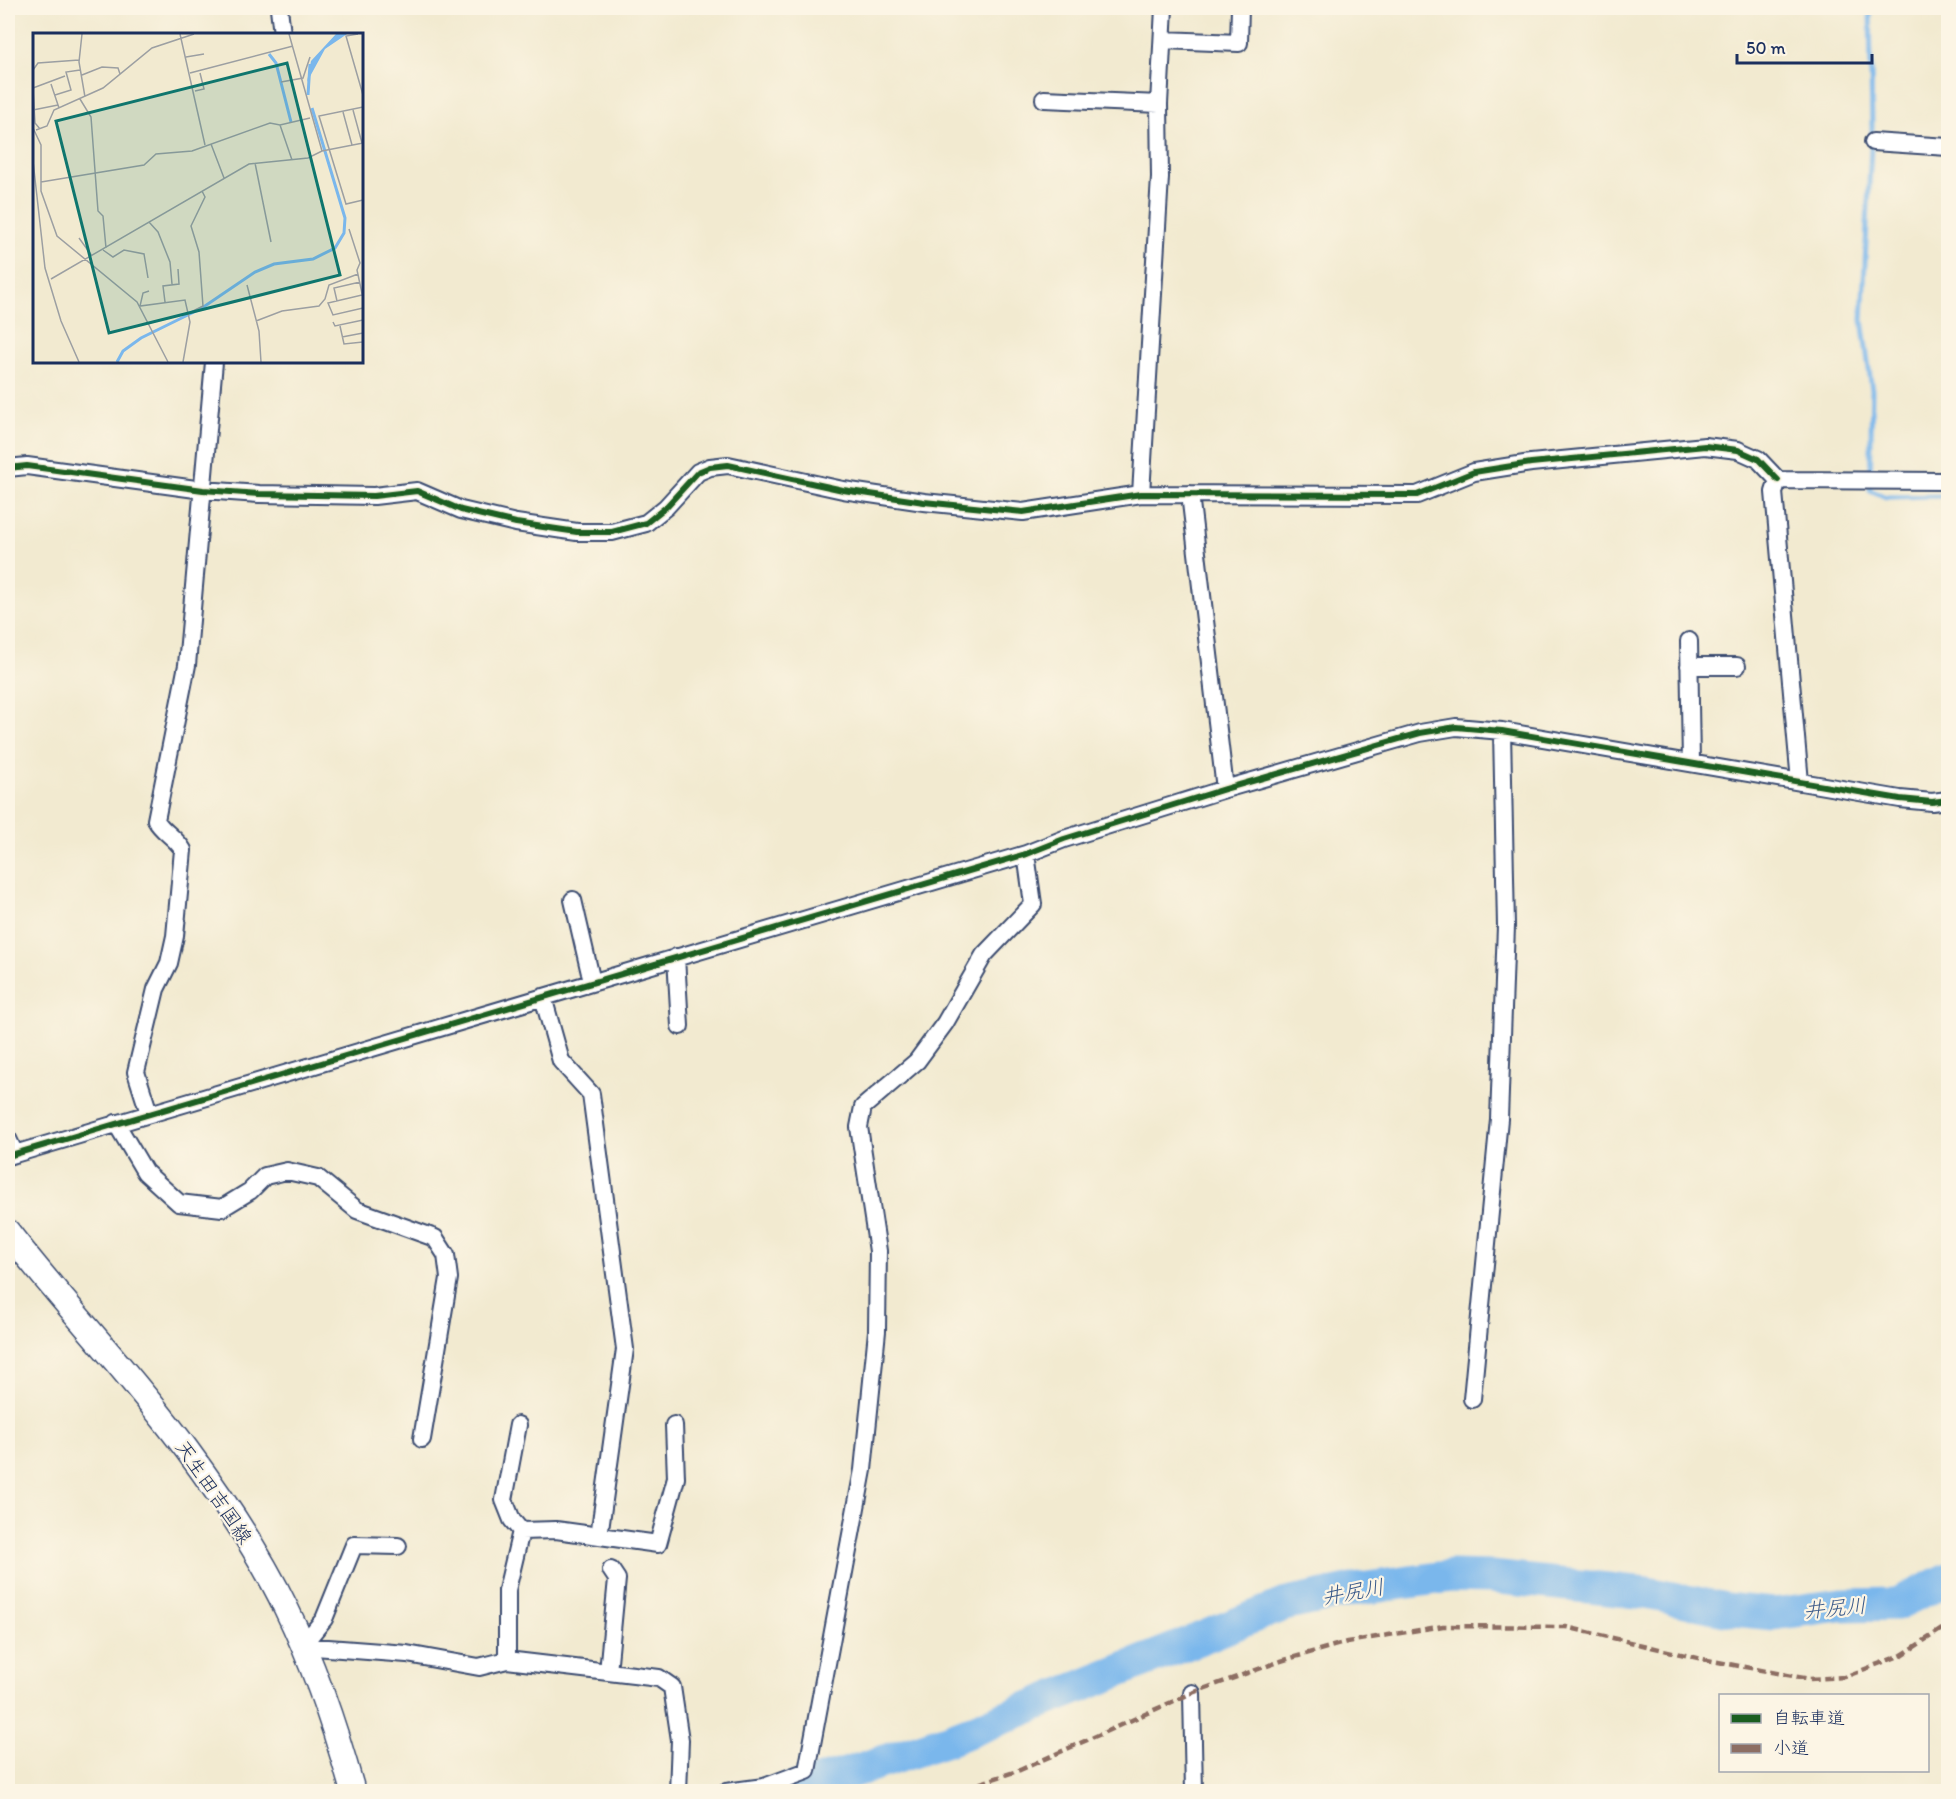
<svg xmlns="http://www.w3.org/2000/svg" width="1956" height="1799" viewBox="0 0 1956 1799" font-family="Itim,'Klee One',sans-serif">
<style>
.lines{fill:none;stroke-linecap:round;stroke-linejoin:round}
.stream{stroke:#7ab7ec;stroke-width:5}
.river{stroke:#7ab7ec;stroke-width:33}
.street-casing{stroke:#3b4b6f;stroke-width:20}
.secondary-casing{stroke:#3b4b6f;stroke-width:27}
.street{stroke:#fff;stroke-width:16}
.secondary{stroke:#fff;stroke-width:24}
.quiet{stroke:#8d6e63;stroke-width:4.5;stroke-dasharray:9 4.5;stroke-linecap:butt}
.cycleway-casing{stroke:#fcf5e5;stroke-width:10}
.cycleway{stroke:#1b5e20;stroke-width:6}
.labels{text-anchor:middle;stroke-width:4.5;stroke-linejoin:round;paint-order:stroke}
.street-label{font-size:20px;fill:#1b2f5e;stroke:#fcf5e5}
.water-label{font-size:21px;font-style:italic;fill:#385889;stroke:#fcf5e5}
.inset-river{fill:none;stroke:#7ab7ec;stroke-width:3}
.inset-road{fill:none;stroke:#9c9fa2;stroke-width:1.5}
.view{fill:#0f766e;fill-opacity:0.15;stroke:#0f766e;stroke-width:3}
.inset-edge{fill:none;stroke:#1b2f5e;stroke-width:3}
</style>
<rect width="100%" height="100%" fill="#fcf5e5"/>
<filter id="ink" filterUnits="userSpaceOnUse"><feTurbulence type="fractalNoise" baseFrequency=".0167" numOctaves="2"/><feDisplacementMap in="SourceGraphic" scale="12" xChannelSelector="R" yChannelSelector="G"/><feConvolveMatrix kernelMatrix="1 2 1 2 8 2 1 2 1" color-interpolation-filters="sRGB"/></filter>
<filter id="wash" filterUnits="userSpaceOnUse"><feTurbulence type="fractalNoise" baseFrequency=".008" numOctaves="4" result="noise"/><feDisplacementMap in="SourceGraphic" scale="24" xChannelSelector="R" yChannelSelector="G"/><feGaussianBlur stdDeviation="1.35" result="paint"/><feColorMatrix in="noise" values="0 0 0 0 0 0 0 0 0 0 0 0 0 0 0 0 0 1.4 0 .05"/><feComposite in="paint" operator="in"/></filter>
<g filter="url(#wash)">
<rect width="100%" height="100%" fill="#f2ead0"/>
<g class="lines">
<path class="stream" d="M 1870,8 L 1872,128 L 1862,320 L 1872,390 L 1870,490 L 1886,497 L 1948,496"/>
<path class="river" d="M 782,1792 L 852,1772 L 953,1738 L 1283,1605 L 1353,1590 L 1452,1576 L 1491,1577 L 1647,1593 L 1725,1609 L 1773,1614 L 1841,1605 L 1897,1604 L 1948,1579"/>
</g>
</g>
<g filter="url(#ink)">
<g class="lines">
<g class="street-casing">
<path id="street" d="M 279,8 L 282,34
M 1163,40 L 1239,43 L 1240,8
M 1044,99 L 1159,104
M 1873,142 L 1948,147
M 8,468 L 27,466 L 203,490 L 259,494 L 374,496 L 417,491 L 461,510 L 516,523 L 577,532 L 612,532 L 646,523 L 666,507 L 698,472 L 710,467 L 728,465 L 843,490 L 924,502 L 1023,512 L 1141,494 L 1417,495 L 1474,472 L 1531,463 L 1705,446 L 1738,450 L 1758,459 L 1778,480
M 1778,480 L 1774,492 L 1800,782
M 1778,480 L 1948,481
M 1141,494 L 1160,177 L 1159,104 L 1164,8
M 1190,494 L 1225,789
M 1689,641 L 1691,763
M 1689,666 L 1737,666
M 573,900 L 592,982
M 676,957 L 680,1026
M 543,997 L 561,1061 L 591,1094 L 625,1349 L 599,1536
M 149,1113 L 136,1072 L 156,989 L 169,963 L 175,936 L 183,850 C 176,837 162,832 156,820 L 187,665 L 214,362
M 116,1123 L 145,1172 L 179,1203 L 222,1208 L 250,1191 L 265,1176 L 287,1171 L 318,1178 L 357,1210 L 435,1238 L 446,1255 L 449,1278 L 422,1439
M 8,1139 L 15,1154
M 8,1156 L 1026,854 L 1064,839 L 1225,789 L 1420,733 L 1456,727 L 1502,731 L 1900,799 L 1932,802 L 1948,800
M 1472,1399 L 1499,1119 L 1506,926 L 1502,731
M 518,1425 L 504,1500 L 512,1520 L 521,1531
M 302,1646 L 407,1654 L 479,1667 L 507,1660 L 659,1678 L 672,1687 L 680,1740 L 678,1792
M 302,1646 L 324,1619 L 354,1545 L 398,1546
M 507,1660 L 507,1590 L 521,1531 L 556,1530 L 658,1544 L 676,1478 L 674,1425
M 608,1672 L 617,1579 L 611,1570
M 1192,1693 L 1194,1792
M 726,1792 L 764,1787 L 807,1771 L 863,1470 L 877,1331 L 878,1251 L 859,1127 L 863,1107 L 917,1061 L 945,1023 L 984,955 L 1033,904 L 1026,854"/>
</g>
<g class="secondary-casing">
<path id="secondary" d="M 8,1232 C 65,1306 131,1374 187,1450 C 223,1499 259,1552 286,1608 C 314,1665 336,1730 353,1792"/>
</g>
<use href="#street" class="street"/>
<use href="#secondary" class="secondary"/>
<path class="quiet" d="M 954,1792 L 1020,1770 L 1192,1693 L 1281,1661 L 1347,1642 L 1443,1626 L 1566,1627 L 1702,1659 L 1809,1679 L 1844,1677 L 1902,1655 L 1948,1625"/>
<g class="cycleway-casing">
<path id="cycleway" d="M 8,468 L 27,466 L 203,490 L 259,494 L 374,496 L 417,491 L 461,510 L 516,523 L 577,532 L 612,532 L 646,523 L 666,507 L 698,472 L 710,467 L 728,465 L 843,490 L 924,502 L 1023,512 L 1141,494 L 1417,495 L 1474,472 L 1531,463 L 1705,446 L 1738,450 L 1758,459 L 1778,480
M 8,1156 L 1026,854 L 1064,839 L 1225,789 L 1420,733 L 1456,727 L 1502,731 L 1900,799 L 1932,802 L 1948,800"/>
</g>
<use href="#cycleway" class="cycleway"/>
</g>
</g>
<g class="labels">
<g class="street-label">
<text transform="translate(214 1492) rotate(56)" y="7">天生田吉国線</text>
</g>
<g class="water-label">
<text transform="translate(1353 1592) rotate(-10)" y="7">井尻川</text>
<text transform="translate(1835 1608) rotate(-5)" y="7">井尻川</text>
</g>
</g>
<g transform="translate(33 33)">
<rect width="330" height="330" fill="#f2ead0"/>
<path d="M 303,1 L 314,1 L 292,16 L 274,49 L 278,28 Z" fill="#7ab7ec"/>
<path class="inset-river" d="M 236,21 L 243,30 L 258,89M 275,62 L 277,31M 84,329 L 90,318 L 108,305 L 169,275 L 222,239 L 241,231 L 280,226 L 302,215 L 311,200 L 312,185 L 279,75"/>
<path class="inset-road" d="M 49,1 L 46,29 L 52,64M 147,1 L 172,112M 256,1 L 289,118M 325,1 L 313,3 L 330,62M 153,24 L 171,21M 0,37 L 5,30 L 46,27M 157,40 L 260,13M 49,42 L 69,34 L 85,35 L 87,41M 248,49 L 270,45 L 277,24M 18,51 L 26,75M 0,55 L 32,43M 0,56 L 2,90 L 7,96M 162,58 L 171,56 L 167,40M 22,62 L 38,57 L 33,39 L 47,37M 47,66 L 58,84 L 65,178 L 70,183 L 73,215M 330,74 L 286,83 L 313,171 L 330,167M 0,77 L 25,72M 320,77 L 329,110M 310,79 L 319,112M 247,92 L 259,127M 0,95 L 8,112 L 8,158 L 24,203 L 104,269 L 135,329M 3,97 L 14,93 L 21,77 L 70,55 L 119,15 L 161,1M 178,111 L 191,145M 0,128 L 12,235 L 28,288 L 46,329M 222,130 L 238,209M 8,149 L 111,132 L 123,121 L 159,118 L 237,90 L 247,92 L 277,85M 116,189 L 125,199 L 137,229 L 139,251M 316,196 L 327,230 L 324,237 L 330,265M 46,205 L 59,223M 70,217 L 80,224 L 91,217 L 111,221 L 115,245M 18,246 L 216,131 L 275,125 L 289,118 L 330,110M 214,252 L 226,298 L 228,329M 116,258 L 110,260 L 107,273 L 152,267 L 157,289 L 150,329M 329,262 L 295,270 L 300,282 L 330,275M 304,268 L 301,255 L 327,249M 132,269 L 130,253 L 146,251 L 145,236M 156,280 L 170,273 L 166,219 L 158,193 L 172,164 L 169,158M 223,288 L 249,278 L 286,273 L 292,266 L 296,252 L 325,241M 300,289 L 302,293 L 330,287M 307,293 L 311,311 L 330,309M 309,304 L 330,300"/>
<path class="view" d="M 254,30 L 307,242 L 76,300 L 23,88 Z"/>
<rect width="330" height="330" class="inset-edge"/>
</g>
<rect width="1956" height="1799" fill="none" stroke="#fcf5e5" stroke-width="30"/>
<rect x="1719" y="1694" width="210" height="78" fill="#fcf5e5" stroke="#a2a6af" stroke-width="1.5"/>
<rect x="1731" y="1714" width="30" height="9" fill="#1b5e20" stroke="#a2a6af" stroke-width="1.5"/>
<text x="1773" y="1724" font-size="18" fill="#1b2f5e">自転車道</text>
<rect x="1731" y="1744" width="30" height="9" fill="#8d6e63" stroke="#a2a6af" stroke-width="1.5"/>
<text x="1773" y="1754" font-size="18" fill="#1b2f5e">小道</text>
<path d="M1737 54v9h135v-9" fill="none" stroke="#1b2f5e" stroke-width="3"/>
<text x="1746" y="54" font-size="18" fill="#1b2f5e" stroke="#fcf5e5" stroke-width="4.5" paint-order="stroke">50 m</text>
</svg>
